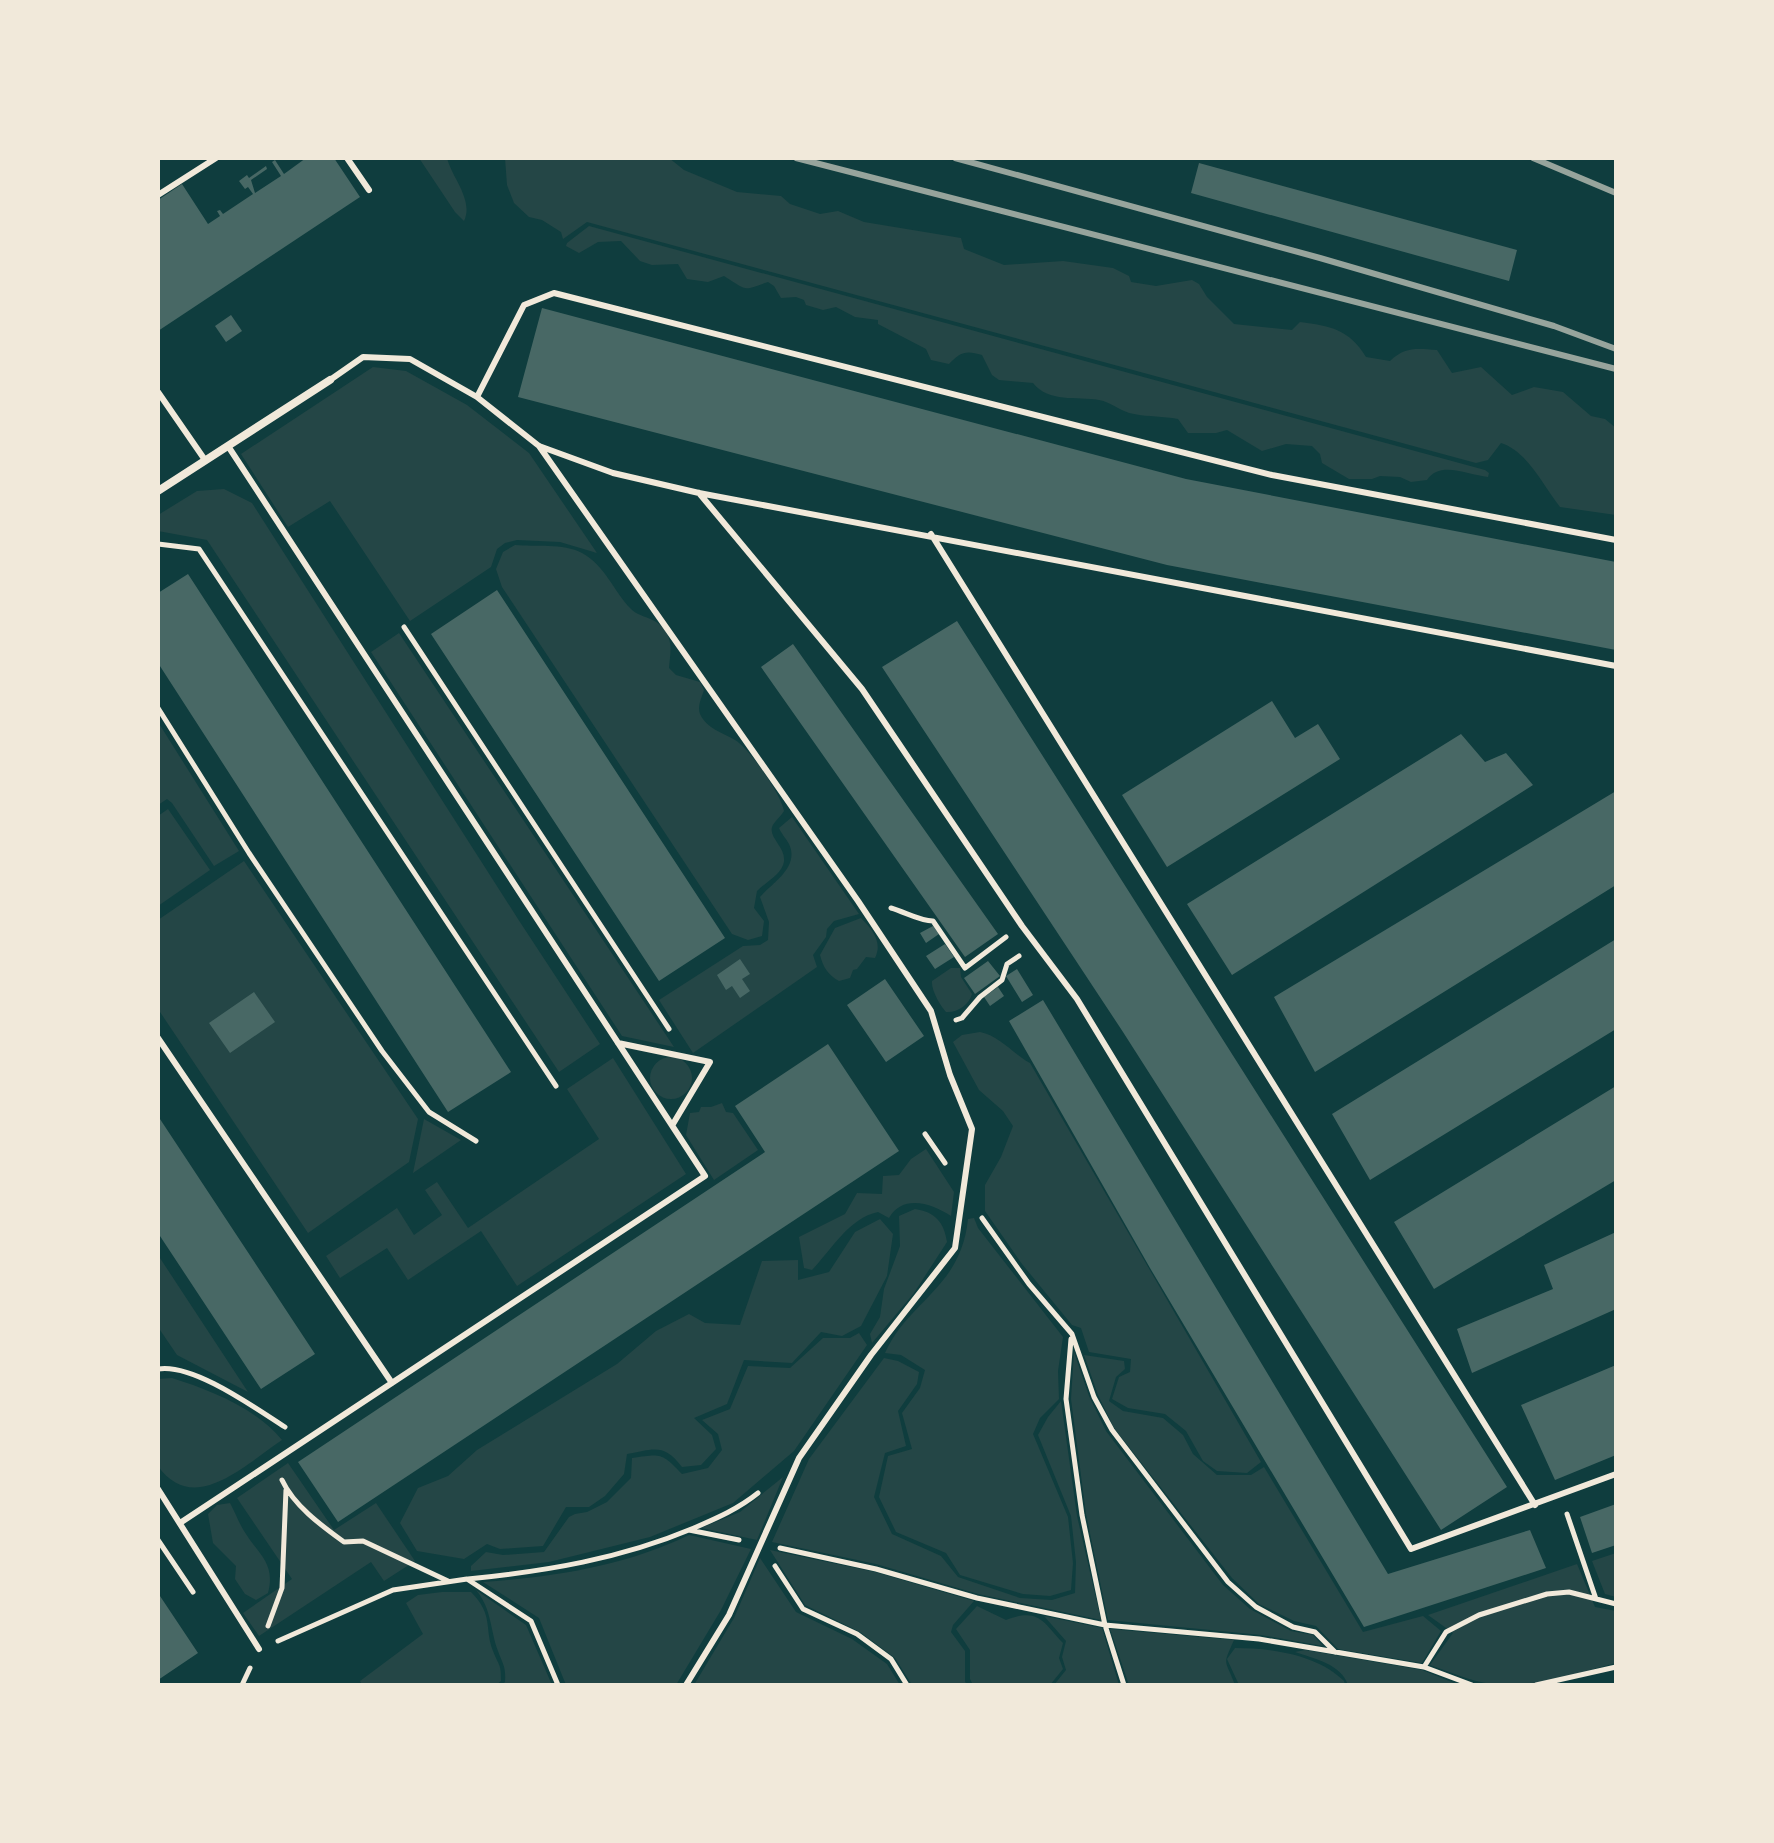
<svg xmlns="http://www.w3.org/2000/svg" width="1774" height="1843" viewBox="0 0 1774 1843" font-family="Inter,sans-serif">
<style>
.green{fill:#244646}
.building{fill:#486865}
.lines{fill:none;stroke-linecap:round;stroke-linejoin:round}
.path{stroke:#f1e9da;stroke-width:5}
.service{stroke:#f1e9da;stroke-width:6}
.minor{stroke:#f1e9da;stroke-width:8}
.rail{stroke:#97a49c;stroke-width:6}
</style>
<rect width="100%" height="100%" fill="#0f3d3e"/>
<path class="green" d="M 419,158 L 447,158 C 452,178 474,200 464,221 L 455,212 Z
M 505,158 L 669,158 L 684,170 L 737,192 L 781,196 L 790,204 L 820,214 L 838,211 L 864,222 L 961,238 L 964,249 L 1004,265 L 1063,261 L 1113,268 L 1129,276 L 1131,282 L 1156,286 L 1192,280 L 1199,284 L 1207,297 L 1234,324 L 1292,330 L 1300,322 C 1330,326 1349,329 1366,357 L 1390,361 C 1406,346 1417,349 1437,350 L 1452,373 L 1481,367 L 1512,395 L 1534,387 L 1563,392 L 1591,416 L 1605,419 L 1616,428 L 1616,515 L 1560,507 C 1543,485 1527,451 1501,443 L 1488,460 L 1476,463 L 587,222 L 563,239 L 561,232 L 542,220 L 529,217 L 514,203 L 507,185 Z
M 589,226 L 1485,470 L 1489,473 L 1488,477 C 1468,475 1440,460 1427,480 L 1411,482 L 1400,477 L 1380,476 L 1372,479 L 1349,479 L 1322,463 L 1320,454 L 1312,446 L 1286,444 L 1262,451 L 1227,430 L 1216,433 L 1188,433 L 1178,419 C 1163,416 1149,417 1134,414 C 1121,412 1111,402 1099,400 C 1076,396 1049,403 1033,383 L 999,380 L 992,375 L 982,355 C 966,350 960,352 949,364 L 931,360 L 926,349 L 878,324 L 878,320 L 855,317 L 836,307 L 823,310 L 806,305 L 804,300 L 796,297 L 781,298 L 774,286 L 768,282 C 742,291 748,291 724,276 L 708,282 L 687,279 L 678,264 L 652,265 L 640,261 L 621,241 L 598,242 L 579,253 L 566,246 L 567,243 Z
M 373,367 L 406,371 L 467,405 L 529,453 L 597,553 L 560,542 L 517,540 L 505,543 L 497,549 L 491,567 L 410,621 L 330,501 L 288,527 L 241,454 Z
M 224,489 L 252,503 L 518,919 L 600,1044 L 559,1072 L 207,540 L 158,531 L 158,515 L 197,491 Z
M 515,545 C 535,547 563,543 582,553 C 605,565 614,592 631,609 C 641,619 656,616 666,632 C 673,643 670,655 669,668 L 676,675 L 700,682 L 704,690 C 702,697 697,706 700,714 C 707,729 722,732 735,740 C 750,749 781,794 784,811 C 781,816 774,822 772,827 C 768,841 797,853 777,874 C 771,880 763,885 757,891 L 754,908 L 764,921 L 762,936 L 748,940 L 732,934 L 502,587 L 496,569 L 503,552 Z
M 399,633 L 674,1047 L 622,1036 L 371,652 Z
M 158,722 L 239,851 L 214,866 L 172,803 L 167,799 L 158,805 Z
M 168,809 L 210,870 L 158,906 L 158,816 Z
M 792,817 L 859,914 L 834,921 L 827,929 L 826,937 L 813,955 L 817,967 L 693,1053 L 659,1000 L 743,946 L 760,945 L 768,940 L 769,922 L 760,897 C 772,883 800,867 789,844 C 786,838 782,835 779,828 Z
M 244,861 L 418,1119 L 409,1162 L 308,1233 L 158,1009 L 158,920 Z
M 861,918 C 872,929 883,942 875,958 L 866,957 L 857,969 L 853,970 L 850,978 L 839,981 C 828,975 823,967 820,955 L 835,928 Z
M 951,968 L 960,968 L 961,977 L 972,994 C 969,1005 957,1013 946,1012 C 940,1005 931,990 932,981 Z
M 980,1032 C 1000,1036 1012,1053 1030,1063 L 1261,1462 L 1247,1473 L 1217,1471 L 1203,1461 L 1186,1431 L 1165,1414 L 1128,1408 L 1112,1399 L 1119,1377 L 1130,1372 L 1131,1359 L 1089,1352 L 1081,1328 L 1072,1325 L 1022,1264 L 985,1211 L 985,1185 L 1001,1157 L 1013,1126 L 1003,1111 L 979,1090 L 953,1042 L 962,1035 Z
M650 1078a21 21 0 1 1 42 0a21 21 0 1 1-42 0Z
M 613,1058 L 686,1174 L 517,1286 L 481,1231 L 408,1280 L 387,1248 L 340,1278 L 326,1256 L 397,1208 L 414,1235 L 442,1215 L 425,1190 L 437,1182 L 468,1228 L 599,1139 L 567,1089 Z
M 722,1103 L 726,1112 L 733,1113 L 758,1150 L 714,1180 L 686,1135 L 690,1113 L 699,1112 L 701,1107 L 711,1107 Z
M 424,1119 L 461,1140 L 413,1173 Z
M 926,1149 L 954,1192 L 951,1216 C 933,1204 903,1193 889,1218 L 878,1212 C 849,1218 832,1249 812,1270 L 804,1268 L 799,1237 L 845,1214 L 857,1193 L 882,1194 L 883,1176 L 899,1175 L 911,1159 Z
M 915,1209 C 935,1212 944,1222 947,1242 L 914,1293 L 872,1343 L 870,1334 L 880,1317 L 884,1289 L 900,1246 L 899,1216 Z
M 974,1218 L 978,1228 L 1063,1337 L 1058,1371 L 1059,1399 L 1040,1418 L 1033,1434 L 1068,1517 L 1073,1563 L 1071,1590 L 1050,1596 L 1023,1594 L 960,1575 L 946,1553 L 896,1532 L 879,1497 L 888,1456 L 912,1449 L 902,1413 L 920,1388 L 925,1370 L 901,1355 L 885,1353 C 909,1300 961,1288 968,1219 Z
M 880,1219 L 893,1234 L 887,1276 L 861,1326 L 842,1336 L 821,1332 L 792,1363 L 744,1360 L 727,1404 L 694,1418 L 712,1435 L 716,1449 L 701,1465 L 682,1467 C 664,1443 654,1449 627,1454 L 624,1474 L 605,1496 L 589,1507 L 566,1507 L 543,1546 L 500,1549 L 487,1544 L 464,1559 L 417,1551 L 400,1523 L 418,1488 L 448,1476 L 477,1450 L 617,1364 L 656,1331 L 689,1314 L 705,1323 L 740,1325 L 762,1261 L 798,1260 L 798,1280 L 829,1272 L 855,1232 Z
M 158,1255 L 248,1392 L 177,1355 L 158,1327 Z
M 859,1333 L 867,1345 L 794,1451 L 733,1503 L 650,1537 L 549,1562 L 471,1571 L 471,1566 L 486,1552 L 503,1555 L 544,1552 L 569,1517 L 575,1514 L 587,1512 L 607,1502 L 631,1478 L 632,1458 C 661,1454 661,1452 682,1474 L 708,1468 L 722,1450 L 718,1434 L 702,1420 L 730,1409 L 748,1366 L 790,1368 L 823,1338 L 850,1338 Z
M 1074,1352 L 1089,1396 L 1106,1431 L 1223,1585 L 1250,1609 L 1291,1631 L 1313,1635 L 1323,1646 L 1261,1635 L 1108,1620 L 1086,1514 L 1071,1399 Z
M 1084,1355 L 1124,1361 L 1125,1369 L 1116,1377 L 1109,1401 L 1123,1411 L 1163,1418 L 1183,1435 L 1193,1454 L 1217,1475 L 1251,1475 L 1264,1467 L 1363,1632 L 1423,1616 L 1441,1631 L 1422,1663 L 1338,1649 L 1316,1626 L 1294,1621 L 1259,1604 L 1232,1578 L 1114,1428 L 1098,1395 Z
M 884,1358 L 898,1361 L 919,1372 L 917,1384 L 898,1411 L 906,1446 L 885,1453 L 874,1497 L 892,1534 L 941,1556 L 958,1577 L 1020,1598 L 1052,1600 L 1075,1593 L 1076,1562 L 1071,1516 L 1038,1435 L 1048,1417 L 1061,1401 L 1077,1516 L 1101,1620 L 978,1594 L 876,1564 L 772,1542 L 809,1459 Z
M 172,1378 C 210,1390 256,1408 282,1440 C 246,1464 194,1517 158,1466 L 158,1379 Z
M 288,1463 L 334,1530 L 376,1503 L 415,1561 L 384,1581 L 371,1562 L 259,1636 L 243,1613 L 292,1579 L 237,1498 Z
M 783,1477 L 757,1540 L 701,1528 L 740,1512 Z
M 230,1503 C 235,1512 239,1523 244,1531 C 258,1554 276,1563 268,1593 L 256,1600 L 245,1594 L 235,1579 L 236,1566 L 213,1543 L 208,1514 L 217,1505 Z
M 689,1535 L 751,1549 L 721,1610 L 676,1685 L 566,1685 L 539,1618 L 483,1582 C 554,1577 625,1566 689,1535 Z
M 770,1550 L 875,1572 L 974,1601 L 953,1625 L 951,1632 L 965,1651 L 965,1682 L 968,1685 L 912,1685 L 895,1658 L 860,1632 L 805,1605 Z
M 1616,1553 L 1616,1597 L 1605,1594 L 1592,1561 Z
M 760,1558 L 796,1612 L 852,1639 L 887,1664 L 900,1685 L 694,1685 L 734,1618 Z
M 1577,1564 L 1595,1607 L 1616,1611 L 1616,1663 C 1579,1672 1529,1691 1491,1684 C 1470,1681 1450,1672 1430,1665 L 1453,1633 L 1428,1615 Z
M 476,1590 L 526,1625 L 552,1685 L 502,1685 L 505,1682 C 506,1666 503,1665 498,1651 C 490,1630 492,1609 476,1590 Z
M 442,1592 L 471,1592 C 494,1615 484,1628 493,1651 C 499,1667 501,1662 501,1681 L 496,1685 L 362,1685 L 360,1681 L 423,1634 L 406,1603 L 418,1595 Z
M 977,1606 L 1006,1620 C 1039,1607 1043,1622 1063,1643 L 1059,1658 L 1063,1669 L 1050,1685 L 973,1685 L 970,1679 L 970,1650 L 956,1629 Z
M 1044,1616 L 1102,1628 L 1119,1685 L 1054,1685 L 1066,1670 L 1062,1657 L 1066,1641 Z
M 1110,1629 L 1234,1640 C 1222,1667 1225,1658 1235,1685 L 1129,1685 Z
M 1235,1648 C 1272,1648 1318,1655 1344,1681 L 1345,1685 L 1239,1685 L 1227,1659 Z
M 1305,1650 L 1422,1670 L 1459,1685 L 1348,1685 C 1341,1664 1315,1659 1295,1652 Z"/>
<path class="building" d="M 306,158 L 334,158 L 360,197 L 158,331 L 158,200 L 182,184 L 208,224 L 220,216 L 217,211 L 220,210 L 223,214 L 253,194 L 248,187 L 245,189 L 239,181 L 247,175 L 249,178 L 266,166 L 267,169 L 251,180 L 255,193 L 281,176 L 272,162 L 275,160 L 284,174 Z
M 1199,163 L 1517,250 L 1509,281 L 1191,193 Z
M 542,308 L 1186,479 L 1616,562 L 1616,650 L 1167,565 L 518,397 Z
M 231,315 L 242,331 L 226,342 L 215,326 Z
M 188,574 L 511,1072 L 448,1112 L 158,663 L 158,593 Z
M 497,590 L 725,938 L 659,981 L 431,634 Z
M 957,621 L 1507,1487 L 1441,1530 L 1123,1032 L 882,667 Z
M 793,644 L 998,934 L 965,957 L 761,667 Z
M 1272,701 L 1295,738 L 1318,724 L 1340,759 L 1167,867 L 1122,795 Z
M 1461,734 L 1485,762 L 1506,753 L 1533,785 L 1232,975 L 1187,904 Z
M 1616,791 L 1616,885 L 1315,1072 L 1274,997 Z
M 933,926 L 939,934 L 926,943 L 920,933 Z
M 1616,939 L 1616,1029 L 1370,1180 L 1332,1114 Z
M 945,944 L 954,957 L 935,969 L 926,956 Z
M 740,959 L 750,974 L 742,979 L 750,991 L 740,998 L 732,986 L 726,990 L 717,975 Z
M 988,961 L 1000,976 L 975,994 L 964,978 Z
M 1017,969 L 1033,995 L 1022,1002 L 1006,976 Z
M 885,979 L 924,1036 L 886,1062 L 847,1005 Z
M 998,987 L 1004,996 L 990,1006 L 984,997 Z
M 254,992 L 275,1022 L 230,1053 L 209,1023 Z
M 1043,1000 L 1388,1574 L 1530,1530 L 1546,1568 L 1364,1627 L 1150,1268 L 1009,1021 Z
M 828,1044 L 899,1151 L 338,1522 L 298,1462 L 765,1152 L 735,1106 Z
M 1616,1086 L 1616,1180 L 1434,1289 L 1394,1222 Z
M 158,1116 L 315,1354 L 261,1389 L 158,1233 Z
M 1616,1232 L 1616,1309 L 1472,1373 L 1457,1329 L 1553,1289 L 1544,1265 Z
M 1616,1365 L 1616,1455 L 1555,1480 L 1521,1405 Z
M 1616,1504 L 1616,1545 L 1592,1553 L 1580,1517 Z
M 158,1593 L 198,1653 L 158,1680 Z"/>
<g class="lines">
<path class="path" d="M 158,544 L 199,549 L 556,1086
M 404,627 L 669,1029
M 158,708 L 249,853 L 382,1051 L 429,1112 L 476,1141
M 891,908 C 905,912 920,921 933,921 L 965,968 L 1006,937
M 956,1020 L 962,1018 L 980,997 L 1002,980 L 1007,964 L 1019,956
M 925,1134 L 945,1163
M 982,1218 L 1029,1284 L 1072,1334 L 1094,1397 L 1112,1430 L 1228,1582 L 1256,1607 L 1293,1627 L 1315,1632 L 1335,1652
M 1071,1339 L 1066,1399 L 1082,1515 L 1105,1625 L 1124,1685
M 158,1369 C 193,1363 255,1408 285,1427
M 282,1480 C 294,1506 322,1526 344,1542 L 363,1541 L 448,1581
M 1567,1514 L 1596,1599
M 689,1530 L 739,1540
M 158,1540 L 193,1592
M 780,1548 L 876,1569 L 977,1598 L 1105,1625 L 1259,1639 L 1424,1667 L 1472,1685
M 775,1566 L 803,1609 L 857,1634 L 891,1659 L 907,1685
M 468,1579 C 547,1571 620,1559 694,1528 C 717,1518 738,1509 758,1493
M 268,1626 L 282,1588 L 286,1490
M 278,1641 L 393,1590 L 467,1579 L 531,1621 L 558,1685
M 1424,1667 L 1446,1632 L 1479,1615 L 1547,1594 L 1569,1592 L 1616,1604
M 242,1685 L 250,1668
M 1536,1685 L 1616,1667"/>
<path class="service" d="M 347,158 L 369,190
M 158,195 L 216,158
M 330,380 L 363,357 L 410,359 L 477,397 L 539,446 L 613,473 L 699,493 L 1616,666
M 158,392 L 205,460
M 477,397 L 524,305 L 554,293 L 1272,475 L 1616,540
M 539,446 L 858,901 L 931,1011 L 950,1075 L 972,1129 L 955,1248 L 871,1355 L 799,1458 L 729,1615 L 686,1685
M 699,493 L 862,689 L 1022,926 L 1077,999 L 1411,1549 L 1616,1474
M 931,534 L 1535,1505
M 158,1038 L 392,1383
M 618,1043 L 710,1062 L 673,1124
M 158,1489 L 259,1649
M 180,1523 L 705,1176 L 228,446"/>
<path class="minor" d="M 158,491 L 330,380"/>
<path class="rail" d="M 796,158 L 1616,369
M 955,158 L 1320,258 L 1554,326 L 1616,349
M 1533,158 L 1616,193"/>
</g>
<rect width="1774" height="1843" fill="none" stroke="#f1e9da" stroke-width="320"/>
</svg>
